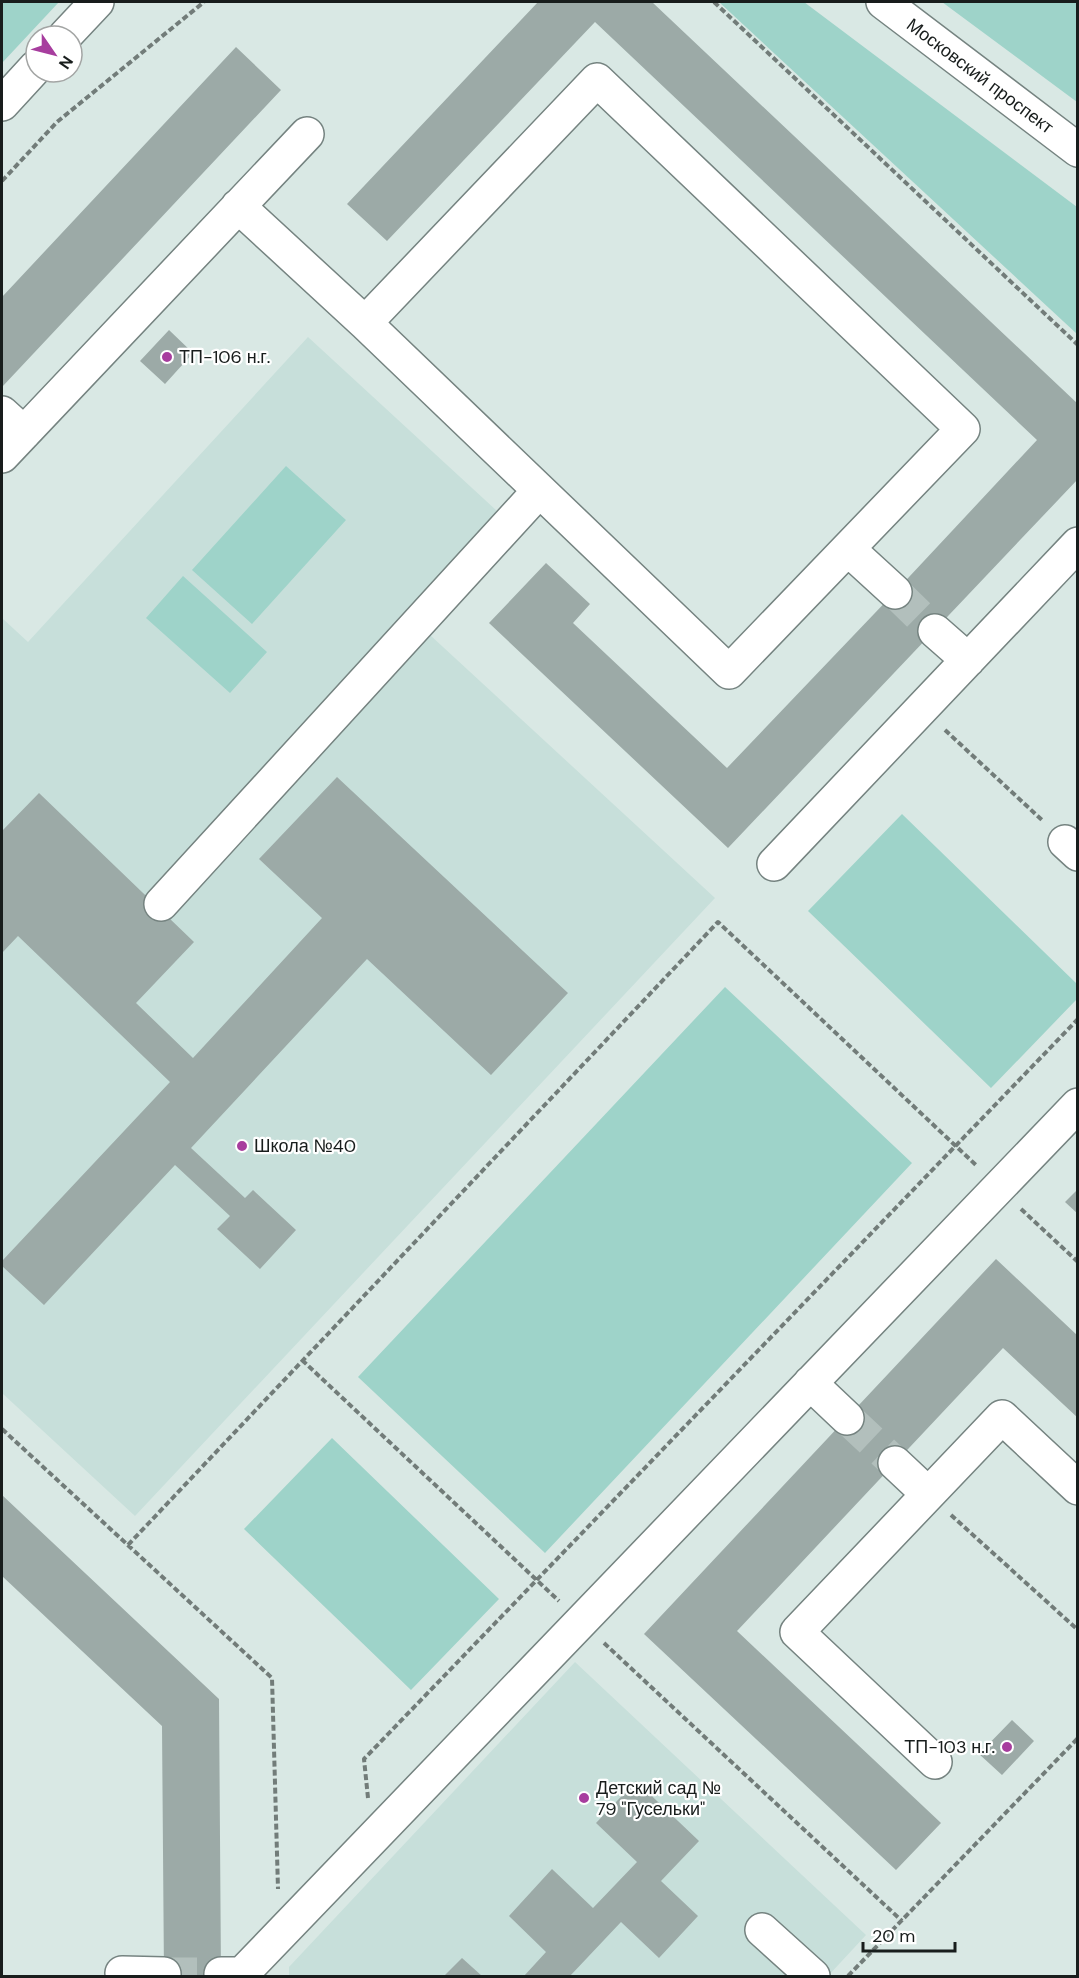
<svg xmlns="http://www.w3.org/2000/svg" width="1079" height="1978" viewBox="0 0 1079 1978" font-family="'DM Sans',sans-serif">
<style>
.built{fill:#c7dfda}
.green{fill:#9ed3c9}
.building{fill:#9caaa7}
.lines{fill:none;stroke-linecap:round;stroke-linejoin:round}
.minor-tunnel{stroke:#b2bfbc;stroke-width:33;stroke-dasharray:33 16;stroke-linecap:butt}
.minor-casing{stroke:#758380;stroke-width:36}
.major-casing{stroke:#758380;stroke-width:36}
.path{stroke:#727c79;stroke-width:4;stroke-dasharray:6 3;stroke-linecap:butt}
.minor{stroke:#fff;stroke-width:33}
.major{stroke:#fff;stroke-width:33}
.poi-dot{fill:#a73d9e;stroke:#fff;stroke-width:2}
.labels{text-anchor:middle;stroke-width:4.5;stroke-linejoin:round;paint-order:stroke}
.street-label{font-size:18px;fill:#181d1c;stroke:#fff}
.poi-label{font-size:18px;fill:#181d1c;stroke:#fff;text-anchor:start}
</style>
<rect width="100%" height="100%" fill="#d9e8e4"/>
<path class="built" d="M 308,337 L 522,534 L 430,635 L 715,898 L 135,1516 L 2,1393 L 2,618 L 28,642 Z
M 575,1662 L 866,1935 L 828,1976 L 289,1976 L 289,1967 Z"/>
<path class="green" d="M 2,2 L 59,2 L 2,63 Z
M 719,2 L 804,2 L 1077,207 L 1077,334 Z
M 942,2 L 1077,2 L 1077,102 Z
M 286,466 L 346,520 L 252,624 L 192,570 Z
M 183,576 L 267,652 L 230,693 L 146,618 Z
M 902,814 L 1077,984 L 1077,999 L 991,1088 L 808,911 Z
M 725,987 L 912,1163 L 545,1553 L 358,1377 Z
M 332,1438 L 499,1599 L 411,1690 L 244,1529 Z"/>
<path class="building" d="M 538,2 L 652,2 L 1078,404 L 1078,479 L 728,848 L 489,623 L 546,563 L 590,604 L 573,623 L 727,768 L 895,592 L 1037,440 L 595,22 L 387,241 L 347,204 Z
M 236,47 L 281,90 L 2,387 L 2,297 Z
M 169,330 L 193,353 L 165,384 L 140,361 Z
M 337,777 L 568,993 L 491,1075 L 367,959 L 191,1148 L 245,1198 L 253,1190 L 296,1230 L 260,1269 L 217,1229 L 230,1216 L 175,1165 L 44,1305 L 2,1266 L 2,1261 L 170,1082 L 18,936 L 2,953 L 2,831 L 39,793 L 194,942 L 136,1003 L 193,1058 L 322,918 L 259,859 Z
M 1078,1189 L 1078,1214 L 1065,1202 Z
M 996,1259 L 1078,1336 L 1078,1418 L 1003,1348 L 737,1631 L 941,1823 L 896,1870 L 644,1634 Z
M 2,1495 L 219,1699 L 221,1976 L 164,1976 L 162,1726 L 2,1576 Z
M 1012,1720 L 1034,1741 L 1002,1775 L 979,1754 Z
M 636,1781 L 699,1841 L 661,1881 L 698,1916 L 659,1958 L 621,1922 L 570,1976 L 524,1976 L 546,1952 L 509,1916 L 552,1869 L 593,1908 L 637,1862 L 596,1823 Z
M 462,1958 L 482,1976 L 444,1976 Z"/>
<g class="lines">
<path class="minor-tunnel" d="M 895,592 L 935,631
M 847,1418 L 895,1463
M 164,1974 L 221,1974"/>
<g class="minor-casing">
<path id="minor" d="M 65,36 L 97,2
M 597,80 L 963,429 L 729,672 L 365,323 Z
M 2,104 L 36,67
M 238,206 L 365,323
M 2,413 L 24,433
M 2,456 L 307,134
M 848,549 L 895,592
M 935,631 L 968,660
M 1065,842 L 1078,854
M 774,864 L 1078,544
M 161,904 L 539,491
M 810,1383 L 847,1418
M 895,1463 L 928,1494
M 935,1762 L 797,1632 L 1002,1417 L 1078,1488
M 762,1930 L 813,1976
M 122,1973 L 164,1974
M 221,1974 L 242,1974 L 1078,1105"/>
</g>
<g class="major-casing">
<path id="major" d="M 883,2 L 1078,150"/>
</g>
<path class="path" d="M 714,2 L 1078,345
M 2,181 L 57,122 L 204,2
M 945,730 L 1043,821
M 1021,1209 L 1078,1262
M 302,1360 L 559,1601
M 2,1429 L 272,1678 L 278,1889
M 951,1515 L 1078,1630
M 128,1545 L 718,922 L 977,1166
M 604,1643 L 902,1921
M 368,1798 L 364,1759 L 1078,1019
M 848,1976 L 1078,1738"/>
<use href="#minor" class="minor"/>
<use href="#major" class="major"/>
</g>
<g class="poi-dot">
<circle cx="167" cy="357" r="6"/>
<circle cx="242" cy="1146" r="6"/>
<circle cx="1007" cy="1747" r="6"/>
<circle cx="584" cy="1798" r="6"/>
</g>
<g class="labels">
<g class="street-label">
<text transform="translate(980 76) rotate(37)" y="6">Московский проспект</text>
</g>
<g class="poi-label">
<text x="179" y="363">ТП-106 н.г.</text>
<text x="254" y="1152">Школа №40</text>
<text x="995" y="1753" text-anchor="end">ТП-103 н.г.</text>
<text x="596" y="1794">Детский сад №<tspan x="596" dy="21">79 "Гусельки"</tspan></text>
</g>
</g>
<rect width="1079" height="1978" fill="none" stroke="#181d1c" stroke-width="6"/>
<g transform="translate(54 54) rotate(125)"><circle r="28" fill="#ffffff" stroke="#a3a5a4" stroke-width="1.5"/>
<path d="M0-4.5L10 22L0 15L-10 22Z" fill="#a73d9e"/>
<text y="-9" font-size="16" font-weight="bold" text-anchor="middle" fill="#181d1c">N</text>
</g>
<path d="M863 1942v9h92v-9" fill="none" stroke="#181d1c" stroke-width="3"/>
<text x="872" y="1942" font-size="18" fill="#181d1c" stroke="#ffffff" stroke-width="4.5" paint-order="stroke">20 m</text>
</svg>
